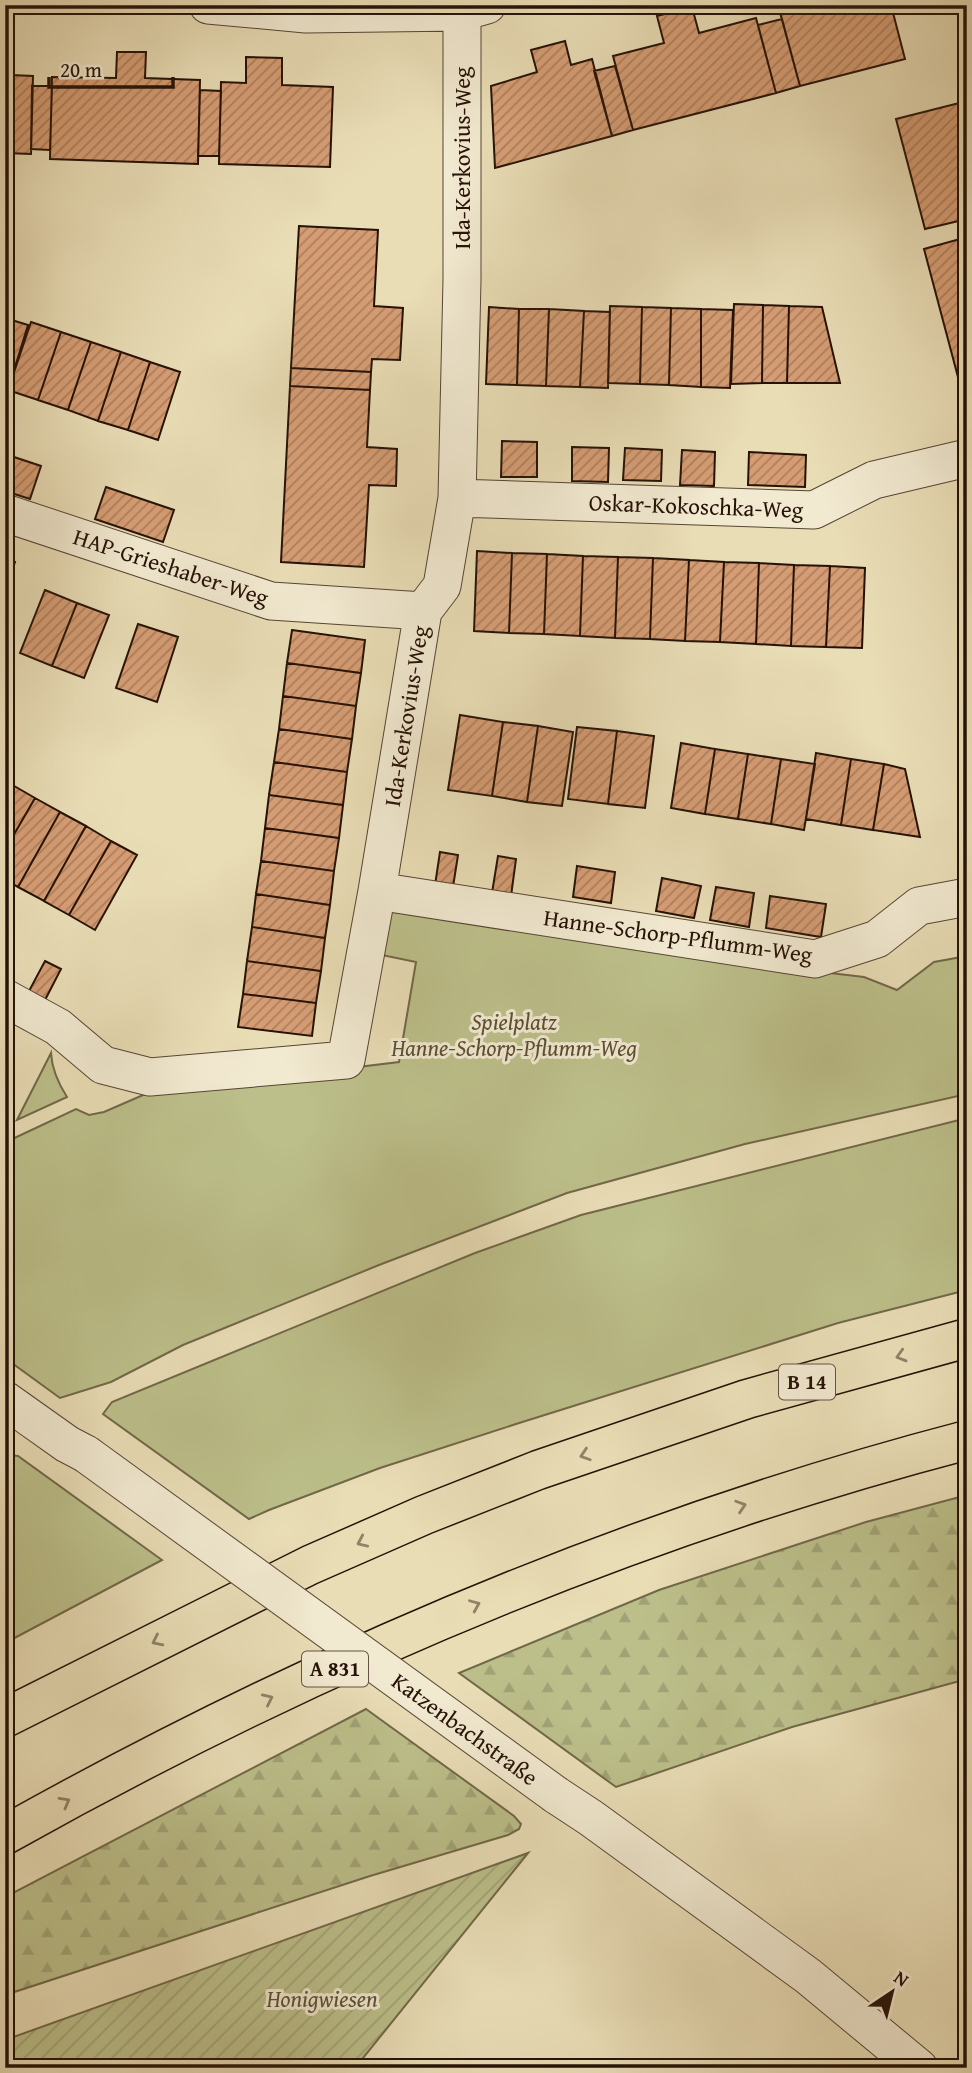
<svg xmlns="http://www.w3.org/2000/svg" width="972" height="2073" viewBox="0 0 972 2073" font-family="'Gentium Book Plus',serif">
<style>
.green{fill:#bcbf8a;stroke:#716848;stroke-width:2}
.forest{fill:url(#forest-firs);stroke:#716848;stroke-width:2}
.garden{fill:url(#garden-furrows);stroke:#716848;stroke-width:2}
.building{fill:url(#building-hatch);stroke:#261207;stroke-width:2}
.lines{fill:none;stroke-linecap:round;stroke-linejoin:round}
.street-casing{stroke:#574533;stroke-width:39}
.highway-casing{stroke:#261207;stroke-width:41}
.street{stroke:#f1e9d0;stroke-width:37}
.highway{stroke:#e9ddb6;stroke-width:38}
.street-bridge-casing{stroke:#574533;stroke-width:39;stroke-linecap:butt}
.street-bridge{stroke:#f1e9d0;stroke-width:37}
.oneway{stroke:#918267}
.labels{text-anchor:middle;stroke-width:6;stroke-linejoin:round;paint-order:stroke}
.shield{fill:#f1e9d0;stroke:#635243;stroke-width:2}
.shield-label{font-size:21px;font-weight:bold;fill:#261207}
.street-label{font-size:23px;fill:#261207;stroke:#f1e9d0}
.park-label{font-size:23px;font-style:italic;fill:#5a4f35;stroke:#f1e9d0}
</style>
<defs>
<pattern id="forest-firs" width="22" height="20" patternUnits="userSpaceOnUse" patternTransform="scale(1.75)"><rect width="22" height="20" fill="#bcbf8a"/><path d="M5 1l3.5 6h-7zM16 11l3.5 6h-7z" fill="#a1a376"/></pattern>
<pattern id="garden-furrows" width="10" height="10" patternUnits="userSpaceOnUse" patternTransform="scale(1.75)"><rect width="10" height="10" fill="#bcbf8a"/><path d="M-1 1l2-2M0 10L10 0M9 11l2-2" fill="none" stroke="#a1a376"/></pattern>
<pattern id="building-hatch" width="6" height="6" patternUnits="userSpaceOnUse" patternTransform="scale(1.75)"><rect width="6" height="6" fill="#d69d74"/><path d="M-1 1l2-2M0 6l6-6M5 7l2-2" fill="none" stroke="#ad7f5d"/></pattern>
</defs>
<rect width="100%" height="100%" fill="#e9ddb6"/>
<filter id="stains"><feTurbulence type="fractalNoise" baseFrequency=".00286" numOctaves="4"/><feColorMatrix values="0 0 0 0 .2 0 0 0 0 .09 0 0 0 0 .02 0 0 0 .5 -.17"/></filter>
<radialGradient id="worn" r=".72"><stop offset=".6" stop-color="#630" stop-opacity="0"/><stop offset="1" stop-color="#630" stop-opacity=".3"/></radialGradient>
<path class="green" d="M 391,908 L 737,962 L 864,977 L 897,990 L 934,962 L 967,956 L 967,1094 L 745,1144 L 567,1193 L 379,1265 L 183,1345 L 111,1382 L 60,1398 L 5,1358 L 6,1142 L 76,1109 L 89,1115 L 104,1112 L 150,1092 L 399,1062 L 416,962 L 377,954 Z
M 51,1053 C 52,1070 58,1083 67,1097 L 17,1120 Z
M 967,1118 L 967,1290 L 838,1323 L 516,1424 L 380,1468 L 269,1510 L 249,1519 L 103,1414 L 112,1402 L 475,1253 L 581,1215 Z
M 9,1455 L 18,1456 L 162,1560 L 5,1643 L 5,1458 Z"/>
<path class="forest" d="M 967,1495 L 967,1679 L 792,1727 L 616,1787 L 459,1673 L 659,1590 L 866,1522 Z
M 366,1709 L 514,1816 L 521,1824 L 519,1829 L 508,1835 L 370,1876 L 5,1995 L 5,1897 Z"/>
<path class="garden" d="M 528,1853 L 355,2068 L 5,2068 L 5,2040 Z"/>
<path class="building" d="M 791,5 L 891,5 L 905,59 L 800,86 L 779,9 Z
M 692,7 L 699,33 L 756,18 L 776,93 L 633,130 L 613,56 L 664,43 L 657,16 Z
M 782,19 L 800,86 L 776,93 L 758,25 Z
M 565,41 L 571,65 L 592,59 L 612,136 L 495,168 L 491,86 L 537,72 L 531,50 Z
M 5,51 L 12,52 L 11,75 L 33,76 L 31,154 L 5,153 Z
M 117,52 L 146,52 L 145,78 L 200,80 L 198,164 L 50,159 L 52,77 L 116,78 Z
M 246,57 L 282,58 L 282,85 L 333,87 L 330,167 L 219,164 L 221,82 L 246,83 Z
M 615,66 L 633,130 L 612,136 L 594,71 Z
M 32,86 L 52,86 L 50,150 L 31,149 Z
M 200,90 L 221,91 L 219,156 L 198,156 Z
M 967,101 L 967,219 L 925,229 L 896,119 Z
M 299,226 L 378,230 L 374,306 L 403,308 L 400,360 L 372,359 L 371,372 L 291,368 Z
M 967,237 L 967,411 L 924,249 Z
M 734,304 L 763,305 L 762,383 L 731,384 Z
M 763,305 L 789,306 L 787,383 L 762,383 Z
M 610,306 L 642,307 L 640,384 L 608,383 Z
M 789,306 L 822,307 L 840,383 L 787,383 Z
M 489,307 L 519,309 L 517,385 L 486,384 Z
M 642,307 L 671,308 L 669,385 L 640,384 Z
M 671,308 L 701,309 L 701,387 L 669,385 Z
M 519,309 L 549,309 L 546,386 L 517,385 Z
M 549,309 L 584,311 L 580,387 L 546,386 Z
M 701,309 L 733,310 L 730,388 L 701,387 Z
M 584,311 L 610,312 L 608,388 L 580,387 Z
M 5,318 L 28,325 L 7,393 L 5,393 Z
M 31,322 L 61,332 L 38,400 L 8,390 Z
M 61,332 L 91,342 L 68,410 L 38,400 Z
M 91,342 L 121,352 L 98,421 L 68,410 Z
M 121,352 L 150,362 L 128,430 L 98,421 Z
M 150,362 L 180,372 L 158,440 L 128,430 Z
M 291,368 L 371,372 L 370,390 L 290,386 Z
M 290,386 L 370,390 L 367,447 L 397,449 L 396,486 L 369,485 L 364,567 L 281,562 Z
M 502,441 L 537,442 L 537,477 L 501,477 Z
M 572,447 L 609,448 L 608,482 L 572,481 Z
M 625,448 L 662,450 L 661,481 L 623,480 Z
M 682,450 L 715,452 L 714,486 L 680,485 Z
M 749,452 L 806,455 L 805,487 L 748,485 Z
M 5,454 L 41,466 L 30,499 L 5,491 Z
M 106,487 L 174,510 L 163,542 L 95,519 Z
M 477,551 L 512,553 L 509,633 L 474,631 Z
M 512,553 L 547,554 L 544,634 L 509,633 Z
M 547,554 L 583,556 L 580,636 L 544,634 Z
M 583,556 L 618,557 L 615,638 L 580,636 Z
M 618,557 L 653,558 L 650,639 L 615,638 Z
M 653,558 L 689,560 L 685,641 L 650,639 Z
M 5,559 L 15,562 L 5,592 Z
M 689,560 L 724,562 L 720,642 L 685,641 Z
M 724,562 L 759,563 L 756,644 L 720,642 Z
M 759,563 L 794,565 L 791,646 L 756,644 Z
M 794,565 L 830,566 L 826,647 L 791,646 Z
M 830,566 L 865,568 L 862,648 L 826,647 Z
M 45,590 L 77,603 L 52,666 L 20,653 Z
M 77,603 L 109,615 L 84,678 L 52,666 Z
M 138,624 L 178,637 L 157,702 L 116,688 Z
M 292,630 L 365,640 L 361,673 L 287,663 Z
M 287,663 L 361,673 L 356,706 L 283,696 Z
M 283,696 L 356,706 L 352,739 L 279,729 Z
M 460,715 L 503,722 L 492,796 L 448,790 Z
M 503,722 L 538,726 L 527,802 L 492,796 Z
M 538,726 L 573,732 L 562,806 L 527,802 Z
M 577,727 L 617,731 L 608,804 L 568,799 Z
M 279,729 L 352,739 L 347,772 L 274,762 Z
M 617,731 L 654,736 L 645,808 L 608,804 Z
M 681,743 L 715,749 L 705,814 L 671,808 Z
M 715,749 L 748,754 L 738,819 L 705,814 Z
M 816,753 L 851,759 L 841,825 L 806,819 Z
M 748,754 L 781,759 L 771,824 L 738,819 Z
M 781,759 L 815,764 L 804,830 L 771,824 Z
M 851,759 L 884,764 L 873,830 L 841,825 Z
M 274,762 L 347,772 L 343,805 L 269,795 Z
M 884,764 L 905,769 L 920,837 L 873,830 Z
M 9,783 L 35,798 L 5,850 L 5,791 Z
M 269,795 L 343,805 L 339,838 L 265,828 Z
M 35,798 L 60,812 L 18,887 L 5,879 L 5,850 Z
M 60,812 L 86,826 L 44,901 L 18,887 Z
M 86,826 L 111,841 L 69,915 L 44,901 Z
M 265,828 L 339,838 L 334,871 L 261,861 Z
M 111,841 L 137,855 L 95,930 L 69,915 Z
M 440,852 L 458,855 L 453,887 L 435,885 Z
M 498,856 L 516,859 L 511,896 L 492,893 Z
M 261,861 L 334,871 L 330,905 L 256,894 Z
M 577,866 L 615,872 L 611,903 L 573,897 Z
M 662,878 L 701,886 L 694,918 L 656,911 Z
M 716,887 L 754,893 L 749,927 L 710,920 Z
M 256,894 L 330,905 L 325,938 L 252,927 Z
M 770,896 L 826,904 L 821,937 L 766,928 Z
M 252,927 L 325,938 L 321,971 L 247,961 Z
M 45,961 L 61,969 L 45,1000 L 29,991 Z
M 247,961 L 321,971 L 316,1003 L 243,994 Z
M 243,994 L 316,1003 L 312,1036 L 238,1027 Z"/>
<g class="lines">
<g class="street-casing">
<path id="street" d="M 208,5 L 306,14 L 462,12 L 487,5
M 457,498 L 814,510 L 874,480 L 967,458
M 5,513 L 271,601 L 423,611
M 377,891 L 815,959 L 877,939 L 919,906 L 967,897
M 5,998 L 58,1027 L 103,1065 L 150,1077 L 346,1060 L 377,891 L 423,611 L 442,586 L 457,498 L 462,280 L 462,12
M 5,1400 L 67,1444 L 86,1454
M 556,1795 L 591,1818 L 808,1976 L 919,2068"/>
</g>
<g class="highway-casing">
<path id="highway" d="M 5,1718 L 310,1565 L 424,1515 L 538,1470 L 747,1399 L 967,1338
M 5,1835 C 308,1665 630,1528 967,1440"/>
</g>
<use href="#street" class="street"/>
<use href="#highway" class="highway"/>
<g class="street-bridge-casing">
<path id="street-bridge" d="M 86,1454 L 556,1795"/>
</g>
<use href="#street-bridge" class="street-bridge"/>
</g>
<defs><path id="oneway-chevron" d="M-2-3.5L2.5 0L-2 3.5" fill="none" stroke-width="1.6" stroke-linecap="round" stroke-linejoin="round" transform="scale(1.75)"/></defs>
<g class="oneway">
<use href="#oneway-chevron" transform="translate(901 1356) rotate(164)"/>
<use href="#oneway-chevron" transform="translate(585 1455) rotate(162)"/>
<use href="#oneway-chevron" transform="translate(741 1506) rotate(-18)"/>
<use href="#oneway-chevron" transform="translate(362 1542) rotate(156)"/>
<use href="#oneway-chevron" transform="translate(475 1605) rotate(-23)"/>
<use href="#oneway-chevron" transform="translate(157 1641) rotate(154)"/>
<use href="#oneway-chevron" transform="translate(268 1699) rotate(-25)"/>
<use href="#oneway-chevron" transform="translate(65 1802) rotate(-29)"/>
</g>
<g class="labels">
<g class="shield">
<rect x="779" y="1364.5" width="56" height="35" rx="5"/>
<rect x="302" y="1651.5" width="66" height="35" rx="5"/>
</g>
<g class="shield-label">
<text x="807" y="1389">B 14</text>
<text x="335" y="1676">A 831</text>
</g>
<g class="street-label">
<text transform="translate(462 158) rotate(-90)" y="8">Ida-Kerkovius-Weg</text>
<text transform="translate(696 506) rotate(2)" y="8">Oskar-Kokoschka-Weg</text>
<text transform="translate(171 567) rotate(18)" y="8">HAP-Grieshaber-Weg</text>
<text transform="translate(406 716) rotate(-81)" y="8">Ida-Kerkovius-Weg</text>
<text transform="translate(678 936) rotate(8)" y="8">Hanne-Schorp-Pflumm-Weg</text>
<text transform="translate(465 1729) rotate(36)" y="8">Katzenbachstraße</text>
</g>
<g class="park-label">
<text x="514" y="1030">Spielplatz<tspan x="514" dy="26">Hanne-Schorp-Pflumm-Weg</tspan></text>
<text x="322" y="2007">Honigwiesen</text>
</g>
</g>
<rect width="972" height="2073" fill="none" stroke="#e9ddb6" stroke-width="28"/>
<rect x="7" y="7" width="958" height="2059" fill="none" stroke="#261207" stroke-width="3.5"/>
<rect x="14" y="14" width="944" height="2045" fill="none" stroke="#261207" stroke-width="2"/>
<g transform="translate(892 1992) rotate(35)" stroke="#f1e9d0" stroke-width="5" paint-order="stroke">
<path d="M0-5L12 26L0 18L-12 26Z" fill="#261207"/>
<text y="-10" font-size="19" font-weight="bold" text-anchor="middle" fill="#261207">N</text>
</g>
<path d="M49 77v10h124v-10" fill="none" stroke="#261207" stroke-width="3.5"/>
<text x="60" y="77" font-size="21" fill="#261207" stroke="#f1e9d0" stroke-width="5" paint-order="stroke">20 m</text>
<rect width="100%" height="100%" filter="url(#stains)"/>
<rect width="100%" height="100%" fill="url(#worn)"/>
</svg>
